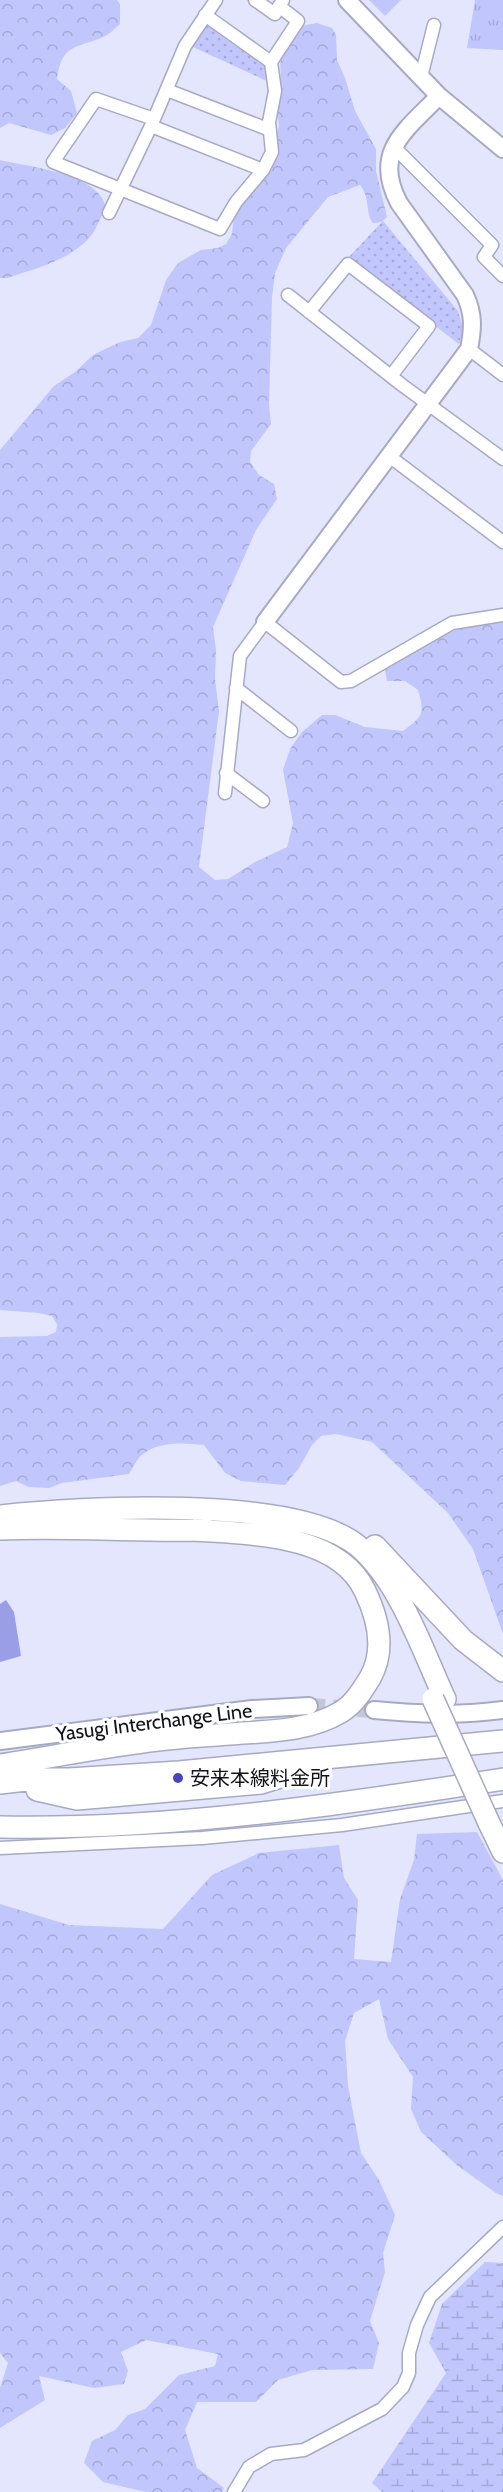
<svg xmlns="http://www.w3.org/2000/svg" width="503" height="2492" viewBox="0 0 503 2492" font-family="Cabin,'Noto Sans JP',sans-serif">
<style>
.grass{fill:url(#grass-tufts)}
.forest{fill:url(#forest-crowns)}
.wetland{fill:url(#wetland-marsh)}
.park{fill:url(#park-dots)}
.water{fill:#999ee7}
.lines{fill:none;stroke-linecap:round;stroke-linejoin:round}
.secondary-tunnel{stroke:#c4c6da;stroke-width:16;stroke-dasharray:16 8;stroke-linecap:butt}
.street-casing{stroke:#a7aac5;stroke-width:15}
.secondary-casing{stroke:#a7aac5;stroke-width:20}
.highway-casing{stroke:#a7aac5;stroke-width:24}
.street{stroke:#fff;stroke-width:12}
.secondary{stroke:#fff;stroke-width:16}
.highway{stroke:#fff;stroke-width:21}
.highway-bridge-casing{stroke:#a7aac5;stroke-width:24;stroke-linecap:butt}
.highway-bridge{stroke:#fff;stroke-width:21}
.poi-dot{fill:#4d44ba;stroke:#fff;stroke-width:2}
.labels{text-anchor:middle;stroke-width:6;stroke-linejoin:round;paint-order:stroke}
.street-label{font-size:20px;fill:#11121c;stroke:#fff}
.poi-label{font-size:20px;fill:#11121c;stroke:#fff;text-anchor:start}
</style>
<defs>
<pattern id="grass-tufts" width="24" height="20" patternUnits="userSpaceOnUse" patternTransform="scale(1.5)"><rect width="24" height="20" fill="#c1c6fd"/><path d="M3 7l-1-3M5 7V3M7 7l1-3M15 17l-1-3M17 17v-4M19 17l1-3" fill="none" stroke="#a5a9d8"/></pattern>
<pattern id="forest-crowns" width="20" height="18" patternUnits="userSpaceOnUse" patternTransform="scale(1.5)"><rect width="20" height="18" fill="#c1c6fd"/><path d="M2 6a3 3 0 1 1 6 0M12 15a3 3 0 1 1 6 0" fill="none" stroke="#a5a9d8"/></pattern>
<pattern id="wetland-marsh" width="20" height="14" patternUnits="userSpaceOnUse" patternTransform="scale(1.5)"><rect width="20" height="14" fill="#c1c6fd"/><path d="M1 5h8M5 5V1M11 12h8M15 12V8" fill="none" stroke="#a5a9d8"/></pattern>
<pattern id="park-dots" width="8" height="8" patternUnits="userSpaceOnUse" patternTransform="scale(1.5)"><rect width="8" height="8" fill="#c1c6fd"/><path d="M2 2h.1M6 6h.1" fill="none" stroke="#a5a9d8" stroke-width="1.8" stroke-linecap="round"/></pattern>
</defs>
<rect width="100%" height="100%" fill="#e3e6fc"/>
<path class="grass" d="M 369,0 L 401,0 L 385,16 Z
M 475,0 L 503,0 L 503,50 L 467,48 Z"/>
<path class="forest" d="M 0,0 L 117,0 L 120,4 L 120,24 C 115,28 110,34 105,36 C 79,49 62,41 57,79 L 71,91 L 77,113 L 65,128 L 51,135 L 9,123 L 0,128 Z
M 317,23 L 332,28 L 336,35 L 337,60 L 345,78 L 355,111 L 376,149 L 376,171 L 387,217 L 381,222 L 373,223 C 365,214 371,199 360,185 L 328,197 L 286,248 L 275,273 L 272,298 L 269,404 L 271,424 L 251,451 L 250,462 L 259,475 L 274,484 L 277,499 L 256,530 L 213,627 L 216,650 L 215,679 L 219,711 L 199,867 L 215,880 L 228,879 L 255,862 L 287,847 L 293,823 L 283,770 L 290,749 L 302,732 L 322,715 L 335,715 L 365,727 L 403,731 C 423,716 425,714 418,690 L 405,681 L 387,681 L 385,670 L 448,633 L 463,627 L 503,620 L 503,1634 L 473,1549 L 448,1513 L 372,1442 L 336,1434 L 321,1436 L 312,1445 L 299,1468 L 285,1485 L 241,1481 L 225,1473 L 204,1445 C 185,1443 159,1441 143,1454 C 137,1458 133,1468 129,1474 L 62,1483 L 49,1488 L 29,1487 L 16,1481 L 0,1486 L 0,1337 L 47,1336 L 56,1332 L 57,1324 L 52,1316 L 39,1313 L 0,1310 L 0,450 L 54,386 L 75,372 L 93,355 L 120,342 L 138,338 L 151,325 L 166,280 L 178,263 L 201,250 L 218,248 L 226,244 L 232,234 L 234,215 L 272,162 L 279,125 L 276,103 L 281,84 L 280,57 L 301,26 Z
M 0,160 C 28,167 100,173 106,208 C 100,217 97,229 90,237 C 68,261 37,268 7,278 L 0,278 Z
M 477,1832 L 503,1880 L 503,2196 L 496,2193 L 458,2166 L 421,2132 L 411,2109 L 413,2077 L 388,2039 L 379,1999 L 354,2013 L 345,2041 L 348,2086 L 361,2153 L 379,2180 L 395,2215 L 383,2253 L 385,2272 L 370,2321 L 379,2343 L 373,2369 L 312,2370 L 278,2380 L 256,2402 L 197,2402 L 185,2430 L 197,2468 L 224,2488 L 222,2492 L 146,2492 L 103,2482 L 84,2463 L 92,2441 L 115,2430 L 128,2415 L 145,2409 L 179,2375 L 215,2366 L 218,2354 L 146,2340 L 121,2352 L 128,2371 L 124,2384 L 94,2388 L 39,2376 L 45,2400 L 0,2428 L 0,2388 L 8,2363 L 0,2353 L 0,1904 L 69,1925 L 163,1929 L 212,1875 L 259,1853 L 339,1845 L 344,1878 L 358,1900 L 354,1959 L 391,1962 L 400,1899 L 414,1860 L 417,1834 Z"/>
<path class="wetland" d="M 485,2262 L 503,2263 L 503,2492 L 382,2492 L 372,2483 L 446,2373 L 429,2343 L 442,2304 Z"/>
<path class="park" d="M 209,24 L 267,64 L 269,82 L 193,47 L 192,45 L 205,26 Z
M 383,221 L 458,311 L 463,328 L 459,344 L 347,259 Z"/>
<path class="water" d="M 6,1600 L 14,1612 L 21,1656 L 0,1662 L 0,1604 Z"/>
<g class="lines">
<path class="secondary-tunnel" d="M 309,1706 L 374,1710"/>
<g class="street-casing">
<path id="street" d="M 255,0 L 275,14 L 283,0
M 205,15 L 271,62
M 421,77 L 434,25
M 167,90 L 270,130
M 154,119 L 96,99 L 53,162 L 220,229 L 236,202 L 263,170
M 151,126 L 263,170 L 272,152 L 269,122 L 275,91 L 271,62 L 298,21 L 279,6
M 394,147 L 492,245 L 484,257 L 503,276
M 109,213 L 151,126 L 185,46 L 216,0
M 288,295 L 402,385 L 503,459
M 309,312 L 348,264 L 429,326 L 391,376
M 469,349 L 503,375
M 389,456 L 503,542
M 236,688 L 291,731
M 226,773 L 263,801
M 225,793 L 240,656 L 265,622 L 341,682 L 351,681 L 452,623 L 503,615
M 0,1848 L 202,1838 L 342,1825 L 503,1801
M 234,2492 L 249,2467 L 271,2454 L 304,2450 L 382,2409 L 403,2387 L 409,2373 L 409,2353 L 417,2325 L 430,2297 L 503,2227"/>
</g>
<g class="secondary-casing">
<path id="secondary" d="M 347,0 L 439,96 L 503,149
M 265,622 L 469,349 C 473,329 474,314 465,295 L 399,203 C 372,152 405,131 439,96
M 374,1710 C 418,1714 460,1716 503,1710
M 0,1741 L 252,1709 L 309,1706"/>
</g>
<g class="highway-casing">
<path id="highway" d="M 0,1516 C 80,1507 296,1495 358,1546 C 400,1582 422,1649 445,1699
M 1,1529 C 70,1526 138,1532 207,1530
M 375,1546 L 463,1640 L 503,1671
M 0,1765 C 52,1757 105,1746 158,1740 C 182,1737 206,1736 230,1734 C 268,1731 307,1732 341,1712 C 354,1704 362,1691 370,1678 C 386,1650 378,1618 365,1591 C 338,1533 249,1534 194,1530
M 0,1783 L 34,1779 L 69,1779 L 179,1772 L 503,1741
M 37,1790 L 77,1799 L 261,1783 L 306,1769
M 489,1823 L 503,1852
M 0,1827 C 169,1830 337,1805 503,1779"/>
</g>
<use href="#street" class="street"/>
<use href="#secondary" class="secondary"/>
<use href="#highway" class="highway"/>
<g class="highway-bridge-casing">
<path id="highway-bridge" d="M 433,1699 L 489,1823"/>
</g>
<use href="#highway-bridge" class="highway-bridge"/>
</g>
<circle class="poi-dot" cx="178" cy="1778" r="6"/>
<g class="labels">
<g class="street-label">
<text transform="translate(154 1722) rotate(-7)" y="7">Yasugi Interchange Line</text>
</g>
<g class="poi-label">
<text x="190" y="1785">安来本線料金所</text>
</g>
</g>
</svg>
